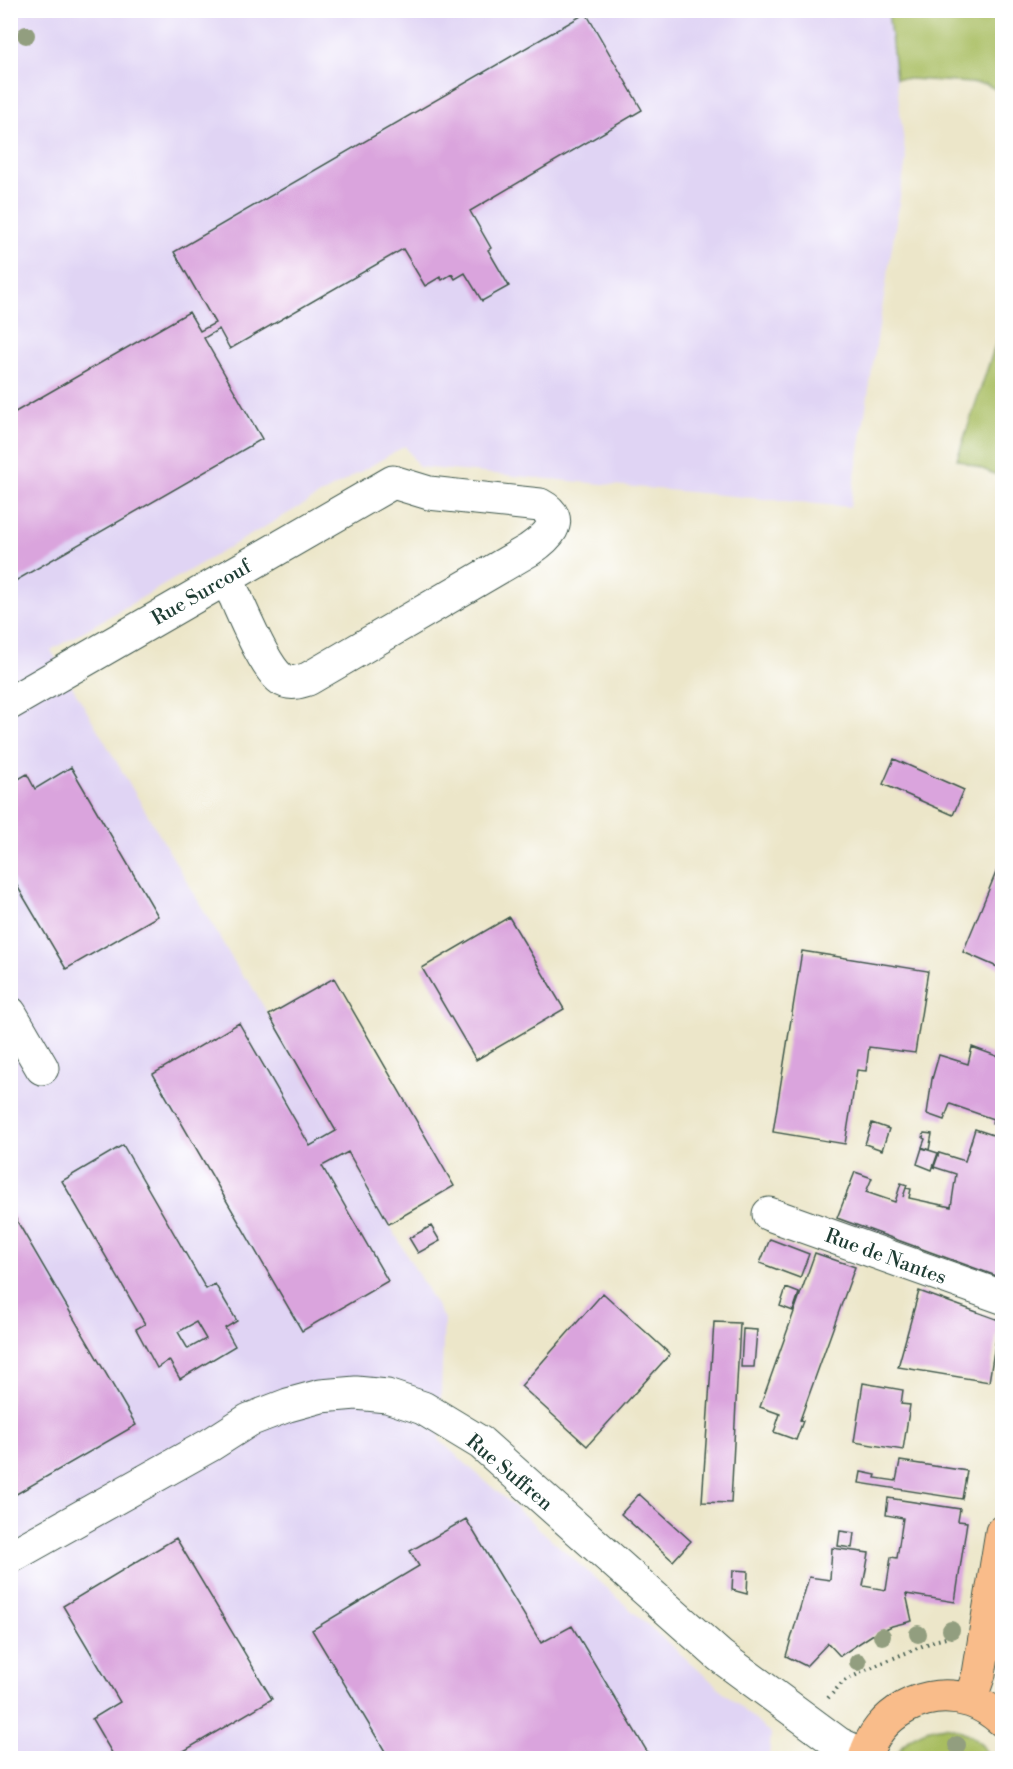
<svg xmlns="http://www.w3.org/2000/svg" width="1013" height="1769" viewBox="0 0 1013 1769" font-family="'Libre Bodoni',serif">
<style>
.built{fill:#e0d4f4}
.green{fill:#a8bd61;stroke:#647d4a;stroke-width:1.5}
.building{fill:#daa4dd;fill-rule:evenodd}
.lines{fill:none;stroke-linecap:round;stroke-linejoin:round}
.minor-casing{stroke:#3e564a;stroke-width:35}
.major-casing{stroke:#3e564a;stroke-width:35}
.path{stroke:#3e564a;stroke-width:4;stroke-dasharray:1.5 4.5;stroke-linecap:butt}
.minor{stroke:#fff;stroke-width:33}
.major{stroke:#f9bc8a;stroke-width:33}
.tree{fill:#929e7f}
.labels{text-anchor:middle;stroke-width:4.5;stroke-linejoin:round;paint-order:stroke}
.street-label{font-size:20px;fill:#1f3d34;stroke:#fff}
</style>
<rect width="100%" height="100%" fill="#fff"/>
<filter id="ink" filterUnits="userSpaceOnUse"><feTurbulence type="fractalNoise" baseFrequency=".0167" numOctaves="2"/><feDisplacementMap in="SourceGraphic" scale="12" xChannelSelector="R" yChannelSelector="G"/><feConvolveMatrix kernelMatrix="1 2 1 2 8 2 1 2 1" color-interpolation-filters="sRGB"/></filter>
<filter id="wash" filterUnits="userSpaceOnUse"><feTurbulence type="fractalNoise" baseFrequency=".008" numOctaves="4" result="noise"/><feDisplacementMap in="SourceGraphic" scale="24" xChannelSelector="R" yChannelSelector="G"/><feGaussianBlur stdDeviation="1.35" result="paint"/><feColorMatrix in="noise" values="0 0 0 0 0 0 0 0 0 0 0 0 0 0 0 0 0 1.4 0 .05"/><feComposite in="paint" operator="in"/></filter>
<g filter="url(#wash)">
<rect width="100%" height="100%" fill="#ece6c9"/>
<path class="built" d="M 11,11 L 888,11 L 906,160 L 850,507 L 419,467 L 405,446 L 51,650 L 244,979 L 247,978 L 444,1319 L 439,1440 L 771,1734 L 769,1758 L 11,1758 Z"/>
<path class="green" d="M 888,11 L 1002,11 L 1002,93 L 986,84 L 896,78 Z
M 998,337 L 1002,339 L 1002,477 L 957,459 Z
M 945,1726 C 964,1730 982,1738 989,1758 L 895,1758 C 905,1737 922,1729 945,1726 Z"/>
<g id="blocks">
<path class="building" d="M 586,13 L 642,110 L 470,211 L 491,248 L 488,250 L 509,286 L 482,301 L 465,273 L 455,279 L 452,274 L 442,280 L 440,277 L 425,286 L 403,249 L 230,349 L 219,329 L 204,338 L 262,439 L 10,584 L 10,415 L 189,312 L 200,331 L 215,323 L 174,252 Z
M 894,759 L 964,790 L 953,815 L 883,784 Z
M 71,767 L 158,916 L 66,969 L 10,874 L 10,784 L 27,774 L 35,789 Z
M 1002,858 L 1002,969 L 963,952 Z
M 509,917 L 564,1009 L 476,1060 L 422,968 Z
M 802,951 L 928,971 L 915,1053 L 869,1047 L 866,1071 L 857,1070 L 845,1144 L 773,1132 Z
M 334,978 L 454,1186 L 389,1224 L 348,1152 L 322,1166 L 388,1281 L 302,1331 L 153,1074 L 239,1023 L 310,1146 L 336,1131 L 269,1015 Z
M 972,1047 L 1002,1058 L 1002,1127 L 992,1123 L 993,1119 L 950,1104 L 944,1120 L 927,1114 L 932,1079 L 939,1055 L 968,1064 Z
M 872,1123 L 889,1129 L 882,1150 L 865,1144 Z
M 975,1129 L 1002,1138 L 1002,1278 L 837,1218 L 855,1172 L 872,1178 L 866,1192 L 895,1202 L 901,1183 L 907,1185 L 903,1197 L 906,1188 L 911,1189 L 909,1198 L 951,1207 L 956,1174 L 934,1167 L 939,1153 L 965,1161 Z
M 924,1133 L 932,1134 L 929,1150 L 922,1147 L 925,1139 L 923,1138 Z
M 123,1145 L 206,1289 L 215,1284 L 237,1321 L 225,1328 L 235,1346 L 180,1379 L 169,1360 L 157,1368 L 136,1329 L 145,1324 L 62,1181 ZM 196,1322 L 206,1339 L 188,1349 L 178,1332 Z
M 922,1148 L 938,1153 L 932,1170 L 917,1164 Z
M 10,1209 L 136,1425 L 13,1496 L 10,1491 Z
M 431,1226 L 440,1241 L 418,1253 L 409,1238 Z
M 770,1239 L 809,1254 L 800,1278 L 760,1263 Z
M 815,1253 L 855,1267 L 800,1420 L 803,1421 L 796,1440 L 774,1432 L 780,1414 L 760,1407 Z
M 786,1288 L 799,1293 L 793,1311 L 780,1306 Z
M 919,1291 L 999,1320 L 989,1382 L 898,1367 Z
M 603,1293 L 670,1354 L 587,1446 L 521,1386 Z
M 714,1322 L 740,1323 L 731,1503 L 702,1502 Z
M 743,1329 L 757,1330 L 754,1367 L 741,1367 Z
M 863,1383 L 903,1390 L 901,1404 L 910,1405 L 903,1450 L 854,1442 Z
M 900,1461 L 967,1471 L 962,1499 L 859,1483 L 861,1472 L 876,1475 L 875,1478 L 896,1481 Z
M 639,1494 L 691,1541 L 673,1561 L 621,1514 Z
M 888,1498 L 960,1509 L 958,1521 L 967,1522 L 955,1602 L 906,1594 L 912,1621 L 892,1626 L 872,1635 L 840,1656 L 828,1643 L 806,1666 L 786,1656 L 809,1577 L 830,1580 L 832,1548 L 869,1553 L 863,1586 L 886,1590 L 891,1557 L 897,1558 L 903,1518 L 886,1515 Z
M 466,1519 L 541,1643 L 572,1626 L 651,1758 L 389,1758 L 312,1630 L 419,1566 L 410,1551 Z
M 840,1531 L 854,1533 L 852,1548 L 838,1546 Z
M 176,1538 L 272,1699 L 172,1758 L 115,1758 L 92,1719 L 120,1702 L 63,1606 Z
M 733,1570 L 748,1571 L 747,1594 L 732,1590 Z"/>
</g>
</g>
<g filter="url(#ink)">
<use href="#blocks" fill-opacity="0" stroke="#3e564a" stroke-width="1.5"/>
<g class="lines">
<g class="minor-casing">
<path id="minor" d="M 10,703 L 393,482 L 429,493 L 540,505 C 569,520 545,539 529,550 L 308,679 C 299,682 290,685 281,679 C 266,668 246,621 238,603 C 235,594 229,586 224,579
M 10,1013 L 42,1068
M 769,1214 L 1002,1297
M 10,1557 L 210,1445 L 249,1420 L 288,1405 L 321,1396 L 356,1393 L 387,1396 L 423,1408 L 481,1443 L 720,1656 L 839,1744 L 865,1756"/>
</g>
<g class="major-casing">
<path id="major" d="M 970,1700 L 979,1674 L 1002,1532
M 865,1758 C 877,1713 926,1686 971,1701 C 983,1705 993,1712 1002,1720"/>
</g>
<path class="path" d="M 828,1698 L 844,1681 L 870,1668 L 934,1641 L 954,1636"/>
<use href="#minor" class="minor"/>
<use href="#major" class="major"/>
</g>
<g class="tree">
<circle cx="26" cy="35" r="9"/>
<circle cx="951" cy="1630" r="9"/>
<circle cx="918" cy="1634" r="9"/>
<circle cx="882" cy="1636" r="9"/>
<circle cx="858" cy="1662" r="9"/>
<circle cx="957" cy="1745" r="9"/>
</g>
</g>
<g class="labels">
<g class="street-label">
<text transform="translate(201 592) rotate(-30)" y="7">Rue Surcouf</text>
<text transform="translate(886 1256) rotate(20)" y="7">Rue de Nantes</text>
<text transform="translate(510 1472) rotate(40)" y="7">Rue Suffren</text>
</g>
</g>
<rect width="1013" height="1769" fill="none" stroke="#fff" stroke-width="36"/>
</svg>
